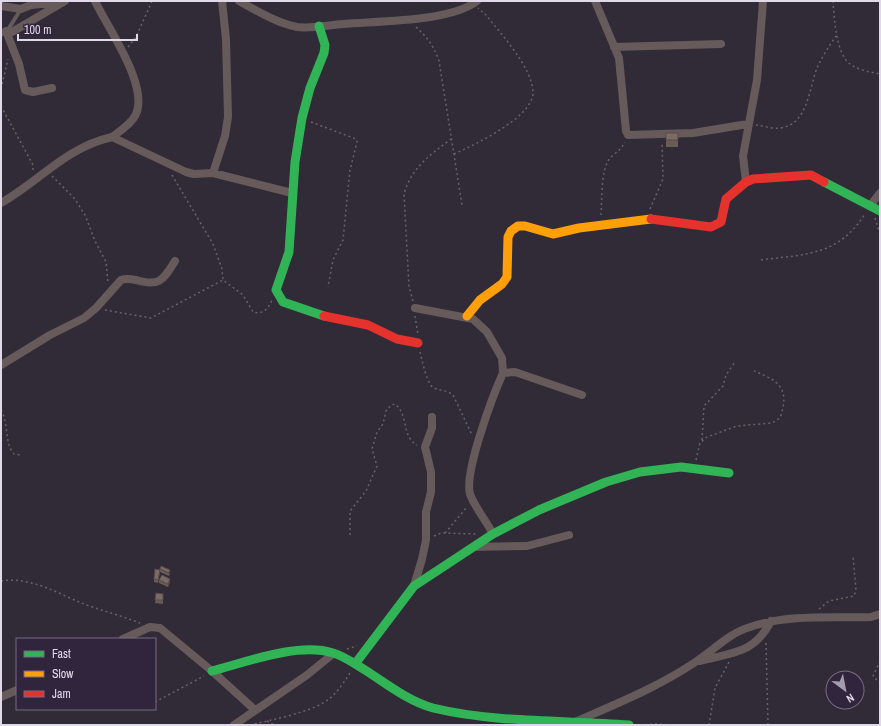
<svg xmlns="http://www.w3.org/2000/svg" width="881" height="726" viewBox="0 0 881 726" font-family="'Archivo Narrow',sans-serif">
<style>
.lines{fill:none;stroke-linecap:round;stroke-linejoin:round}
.path{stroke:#6b6266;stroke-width:1.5;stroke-dasharray:2 3;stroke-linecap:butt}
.lane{stroke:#675a5a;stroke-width:4}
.street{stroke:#675a5a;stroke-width:8}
.fast{stroke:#30b455;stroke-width:9}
.slow{stroke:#ff9f0a;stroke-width:9}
.jam{stroke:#e5322d;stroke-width:9}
.wall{fill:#6a5b57}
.shaded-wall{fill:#564a47}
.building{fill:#7b6a65;stroke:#564a47}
</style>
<rect width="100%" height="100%" fill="#312b37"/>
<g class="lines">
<path class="path" d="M 833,1 C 834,17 836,54 850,64 C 858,70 870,72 880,74
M 416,27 C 427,37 434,46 439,61 L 462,205
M 128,47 L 136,37 L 152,1
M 1,89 L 8,59
M 1,106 L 33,165 L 33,171
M 311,122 L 356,139 L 357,142 L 350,170 L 343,240 L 333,260 L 328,287
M 756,125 C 763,126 773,129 780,128 C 808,125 809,88 817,68 C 822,57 829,46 836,36
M 454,154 C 474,145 534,117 533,92 C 532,67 501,34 486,15 L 478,8
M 172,175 L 213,244 L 222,269 L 223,280 L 243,295 L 253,312 C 263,315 268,309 272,300
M 52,176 L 75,199 L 85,215 L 95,241 L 106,262 L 108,283
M 650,209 L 663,179 L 662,142
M 601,215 C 602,200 601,173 608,161 C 613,153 621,151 625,142
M 875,218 L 880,234
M 761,260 C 806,254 838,256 865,214
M 413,301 L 409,287 L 404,194 C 411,168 430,155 451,139
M 105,310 L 151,318 L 223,280
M 415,316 L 418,335
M 420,352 C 422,360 427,385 434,388 C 441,391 447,390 453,395 L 472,435
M 1,410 C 9,423 4,443 14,454 L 20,455
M 702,440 L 704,406 L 723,386 L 726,375 L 735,362
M 696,460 L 700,443 L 707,437 L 737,426 L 772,423 L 780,418 C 790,389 780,381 754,371
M 445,533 L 467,507
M 350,535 L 350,511 L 366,491 L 377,466 L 372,449 L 377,432 L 383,424 L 386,411 L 391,405 L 395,404 C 409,415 401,436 417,445
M 434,536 L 441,533 L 476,534
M 1,581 C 30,576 59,594 84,604 C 103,611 122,616 140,623
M 819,609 L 829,601 L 854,596 L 856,590 L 853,556
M 766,643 L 768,725
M 347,649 L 357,646
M 880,661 L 873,676 L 880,683
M 155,702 L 204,676
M 267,721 L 274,725
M 250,725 C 271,720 313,712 329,699 C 338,692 344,682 350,673
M 640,725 L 656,724 L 671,725
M 709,725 L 715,688 L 729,662"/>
<path class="lane" d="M 1,35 L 9,28 L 21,9"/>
<path class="street" d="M 95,1 C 107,27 151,88 135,116 C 130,125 120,131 112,137
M 239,1 C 257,11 277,23 297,27 C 311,29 329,25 343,24 C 377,21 451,22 477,1
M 595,1 L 619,58 L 626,131 L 628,135 L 693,133 L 748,124
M 1,6 L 21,9 L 31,5 L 61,2
M 614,47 L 721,44
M 52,88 L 33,92 L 25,90 L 19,64 L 6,31 L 12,32 L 65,1
M 213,173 L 225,136 L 228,117 L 226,39 L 222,1
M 746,182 L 743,156 L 757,80 L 763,1
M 1,203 C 41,180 65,148 112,137 L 186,172 L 194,174 L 213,173 L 292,193
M 870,206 L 880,193
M 415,308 L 473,319 L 487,332 L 502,358 L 503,373
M 1,365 L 50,335 L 84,318 L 96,308 L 121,280 C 126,278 131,279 136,280 C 160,287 163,280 175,261
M 493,534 C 487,522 474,506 470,494 C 464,472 493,395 503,373 L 515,372 L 582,395
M 474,547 L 527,546 L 569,535
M 414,586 L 422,559 L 426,540 L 426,512 L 431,492 L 431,472 L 425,447 L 432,428 L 432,417
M 123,639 L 150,627 L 160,628 L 212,671 L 255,710
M 700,661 C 733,652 754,654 771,621
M 1,697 L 17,690
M 577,721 C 618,703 656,688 694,663 C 713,651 729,633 750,627 C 788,614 832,618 871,617 L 880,614
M 234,725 L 307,675 L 334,653"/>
<path class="fast" d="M 319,26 L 325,45 L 324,53 L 310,88 L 302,118 L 295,162 L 289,252 L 276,290 L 283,302 L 324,316
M 824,182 L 880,211
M 355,664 L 414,586 L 493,534 L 539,510 L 606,482 L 640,472 L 681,467 L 729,473
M 212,671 C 246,662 299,642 333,653 C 344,656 355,664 365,670 C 387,684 408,701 433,708 C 495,723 565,720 629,725"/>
<path class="slow" d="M 467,316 L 480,300 L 502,284 L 507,277 L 508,237 L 511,231 L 518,226 L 525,226 L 553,234 L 579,228 L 651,219"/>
<path class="jam" d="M 651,219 L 711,227 L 721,222 L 726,199 L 746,182 L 753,179 L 811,175 L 824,182
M 324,316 L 368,325 L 397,339 L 418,343"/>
</g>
<path class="wall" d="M 666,133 L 678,133 L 678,147 L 666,147 Z
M 160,569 L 170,574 L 169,576 L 160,572 L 158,583 L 154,582 L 154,579 L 160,570 Z
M 159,580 L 170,582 L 168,587 L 159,583 Z
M 156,593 L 163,594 L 163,604 L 155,603 Z"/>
<path class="shaded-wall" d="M 170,579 L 170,582 L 168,587 L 168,584 Z"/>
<path class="building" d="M 666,133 L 678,133 L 678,140 L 666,140 Z
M 161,566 L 170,570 L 169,573 L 160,569 Z
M 155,569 L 160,570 L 158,580 L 154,579 Z
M 162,575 L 170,579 L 168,584 L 159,580 Z
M 156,593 L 163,594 L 163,600 L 155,600 Z"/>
<rect width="881" height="726" fill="none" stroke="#e1d9e9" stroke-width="4"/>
<rect x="16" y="638" width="140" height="72" fill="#31253d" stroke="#776d82"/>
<rect x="24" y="651" width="20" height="6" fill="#30b455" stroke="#776d82"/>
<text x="52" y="658" font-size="12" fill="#e1d9e9">Fast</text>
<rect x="24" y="671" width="20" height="6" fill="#ff9f0a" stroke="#776d82"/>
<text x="52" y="678" font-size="12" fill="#e1d9e9">Slow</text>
<rect x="24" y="691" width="20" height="6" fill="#e5322d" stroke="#776d82"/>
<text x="52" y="698" font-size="12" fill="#e1d9e9">Jam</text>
<g transform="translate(845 690) rotate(148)"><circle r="19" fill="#31253d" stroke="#776d82"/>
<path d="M0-3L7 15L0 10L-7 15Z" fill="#a39cab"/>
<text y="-6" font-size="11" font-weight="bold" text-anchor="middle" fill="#e1d9e9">N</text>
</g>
<path d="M18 34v6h119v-6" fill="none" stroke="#e1d9e9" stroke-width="2"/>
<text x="24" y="34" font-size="12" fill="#e1d9e9" stroke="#31253d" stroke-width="3" paint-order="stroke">100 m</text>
</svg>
